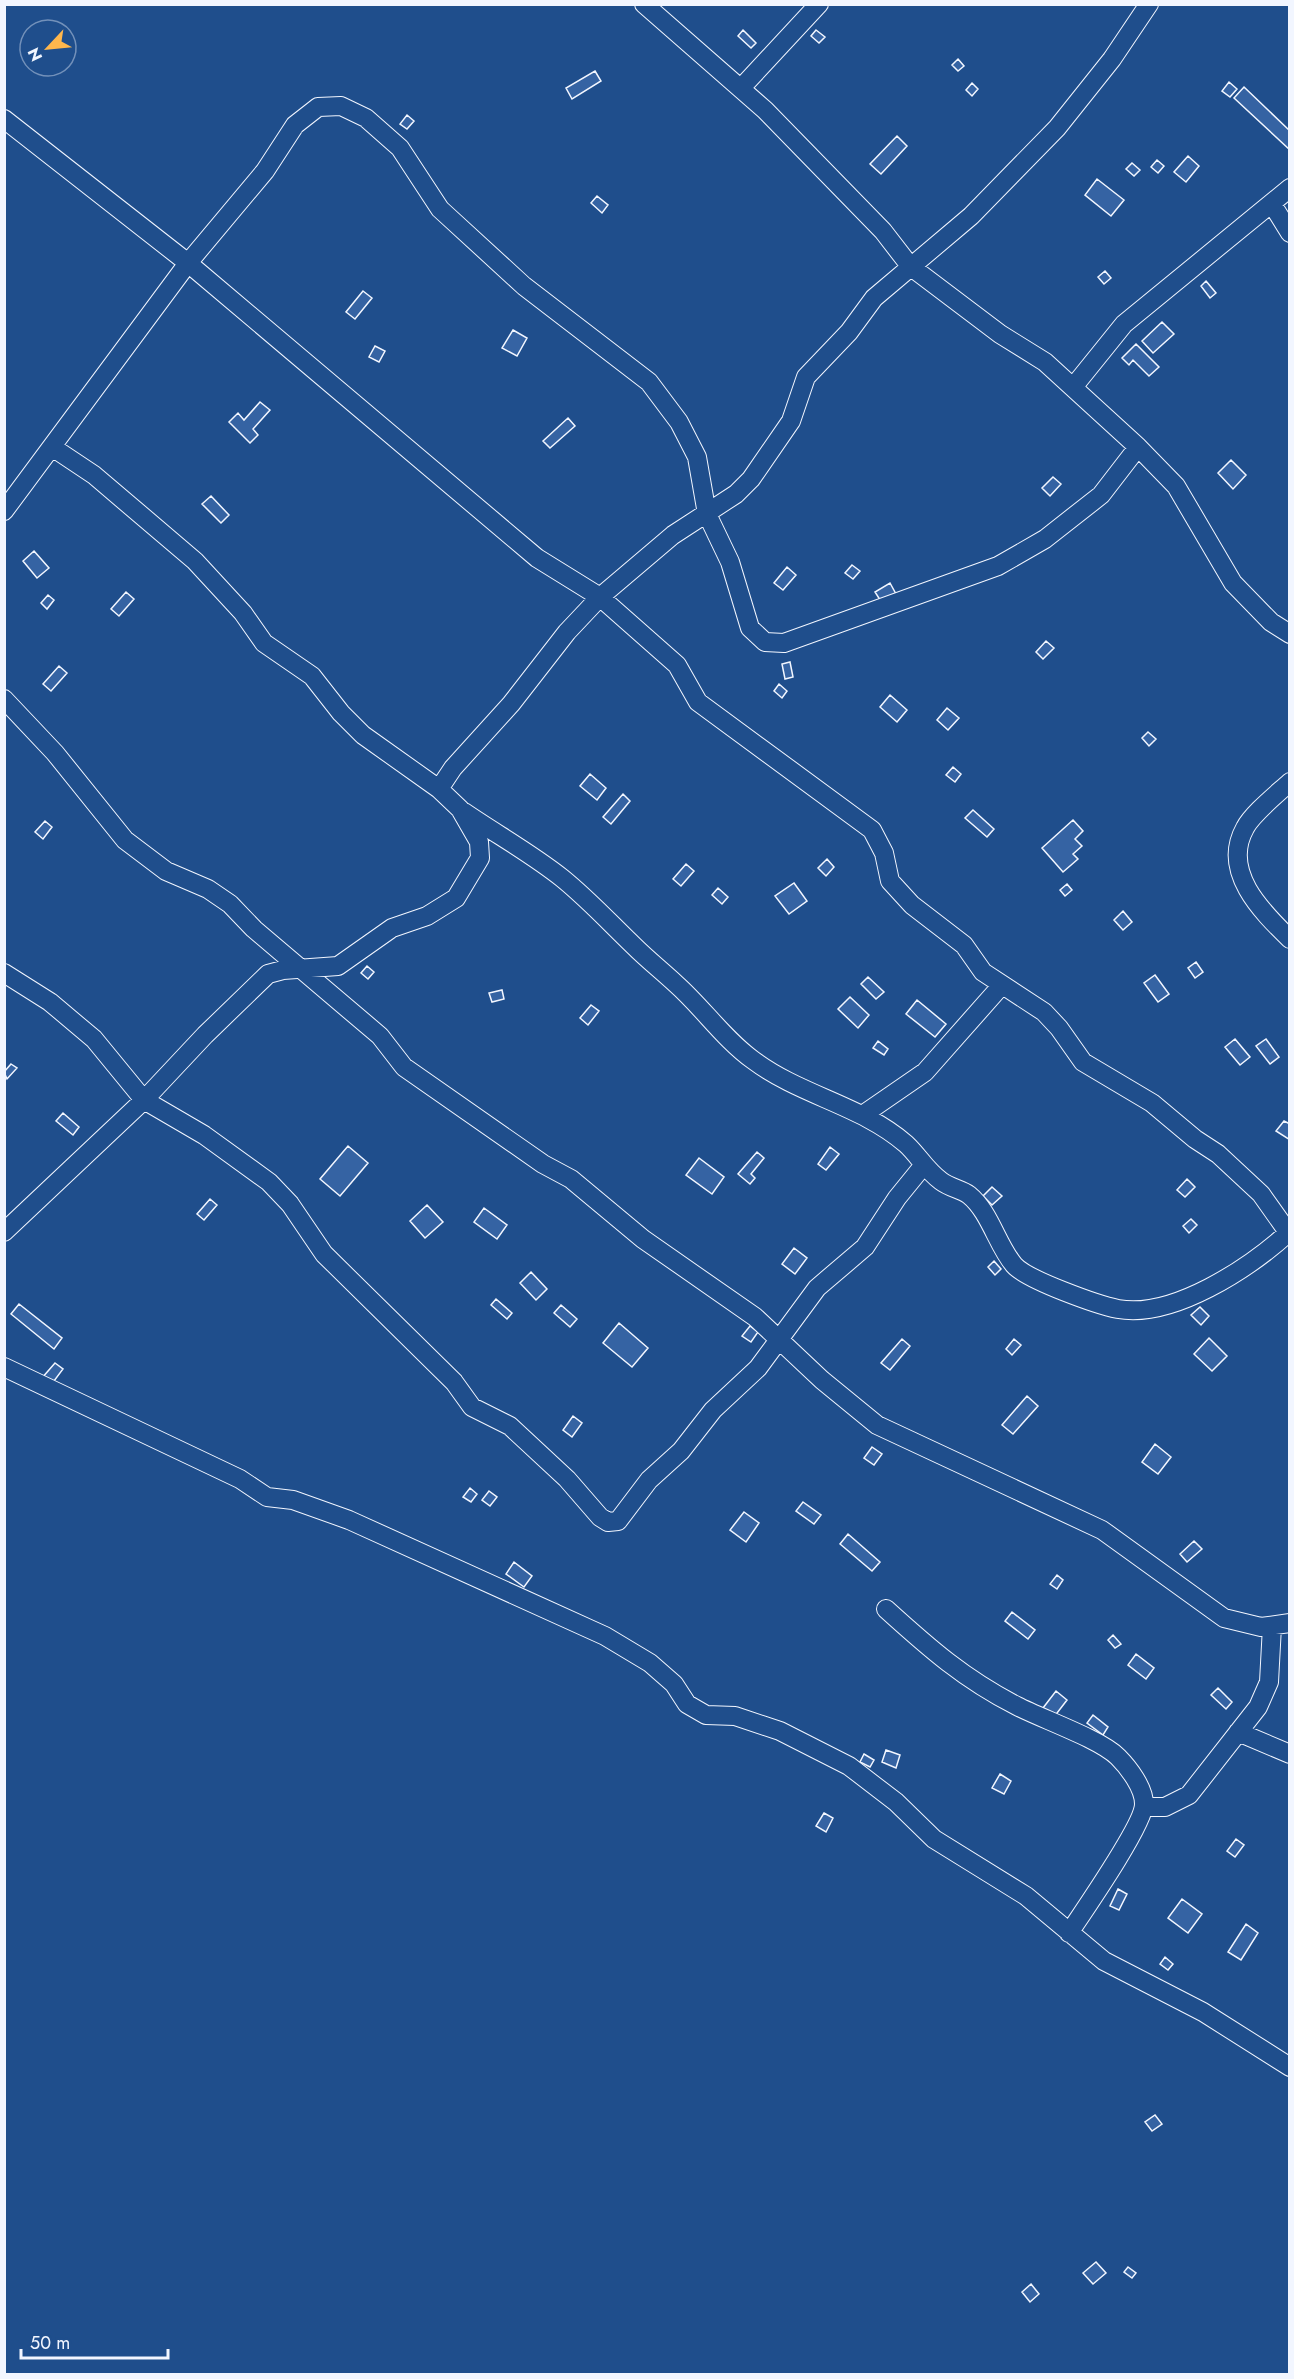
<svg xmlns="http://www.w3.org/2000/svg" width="1294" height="2379" viewBox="0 0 1294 2379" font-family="Jost,sans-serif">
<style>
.building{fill:#3563a3;stroke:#f2f6ff;stroke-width:1.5}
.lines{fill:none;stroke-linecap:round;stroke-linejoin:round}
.minor-casing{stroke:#f2f6ff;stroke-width:20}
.minor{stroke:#1f4e8c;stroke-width:18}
</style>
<rect width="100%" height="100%" fill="#1f4e8c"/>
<path class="building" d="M 743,30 L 756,43 L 751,48 L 738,36 Z
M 816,30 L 825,37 L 819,43 L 811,36 Z
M 958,59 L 964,66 L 958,71 L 952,65 Z
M 595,71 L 601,81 L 572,99 L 566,88 Z
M 1229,82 L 1237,89 L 1230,97 L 1222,91 Z
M 972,83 L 978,89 L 972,96 L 966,90 Z
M 1244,87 L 1290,131 L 1290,150 L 1234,98 Z
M 407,115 L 414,121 L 407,129 L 400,124 Z
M 897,136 L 907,146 L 881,174 L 870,164 Z
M 1188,156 L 1199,166 L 1186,182 L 1174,172 Z
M 1157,160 L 1164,166 L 1158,173 L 1151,167 Z
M 1132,163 L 1140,170 L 1134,176 L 1126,169 Z
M 1097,179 L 1124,200 L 1111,216 L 1085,195 Z
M 597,196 L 608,205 L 602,213 L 591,203 Z
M 1105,271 L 1111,278 L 1104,284 L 1098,277 Z
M 1206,281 L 1216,293 L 1210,298 L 1201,286 Z
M 363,291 L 372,298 L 355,319 L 346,312 Z
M 1162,322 L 1174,334 L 1153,353 L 1142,341 Z
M 513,330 L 527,338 L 517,356 L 502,348 Z
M 1136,344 L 1159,367 L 1149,376 L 1133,360 L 1129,365 L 1122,358 Z
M 375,346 L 385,351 L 379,362 L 369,357 Z
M 260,402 L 270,410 L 253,429 L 258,435 L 250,443 L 229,422 L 238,413 L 244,420 Z
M 568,418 L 575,426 L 550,448 L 543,441 Z
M 1231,460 L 1246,475 L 1233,489 L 1218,473 Z
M 1053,477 L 1061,484 L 1050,496 L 1042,488 Z
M 211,496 L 229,515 L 221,523 L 202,504 Z
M 34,551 L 49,568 L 37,578 L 23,561 Z
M 852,565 L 860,571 L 853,579 L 845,573 Z
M 787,567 L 796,575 L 783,590 L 774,583 Z
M 890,583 L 896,594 L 882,603 L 875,592 Z
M 126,592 L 134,599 L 119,616 L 111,609 Z
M 48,595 L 54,600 L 47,609 L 41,603 Z
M 1046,641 L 1054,648 L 1043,659 L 1036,652 Z
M 790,662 L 793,677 L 785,679 L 782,664 Z
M 59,666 L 67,673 L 51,691 L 43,684 Z
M 779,684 L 787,691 L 782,698 L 774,691 Z
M 890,695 L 907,710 L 897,722 L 880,707 Z
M 947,708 L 959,718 L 948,730 L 937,720 Z
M 1148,732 L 1156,739 L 1149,746 L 1142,738 Z
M 953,767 L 961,774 L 955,782 L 946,775 Z
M 590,774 L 606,788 L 597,800 L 580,786 Z
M 623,794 L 630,801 L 611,824 L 603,817 Z
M 973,810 L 994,829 L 987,837 L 965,818 Z
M 1073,820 L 1083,831 L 1075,839 L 1082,846 L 1073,854 L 1078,859 L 1063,872 L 1042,848 Z
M 45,821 L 52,827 L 43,839 L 35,832 Z
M 827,859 L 834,867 L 826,876 L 818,868 Z
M 686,864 L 694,871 L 681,886 L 673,879 Z
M 794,883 L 807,901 L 789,914 L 775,896 Z
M 1067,884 L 1072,890 L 1065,896 L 1060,890 Z
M 718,888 L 728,897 L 722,904 L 712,895 Z
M 1123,911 L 1132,922 L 1123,930 L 1114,920 Z
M 1196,962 L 1203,972 L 1195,978 L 1188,968 Z
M 367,966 L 374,972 L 368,979 L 361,973 Z
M 1155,975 L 1169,994 L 1158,1002 L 1144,983 Z
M 868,977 L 884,992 L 876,999 L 861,984 Z
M 502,990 L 504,999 L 492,1002 L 489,993 Z
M 850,997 L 869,1015 L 858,1028 L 838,1009 Z
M 917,1000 L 946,1024 L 935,1037 L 906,1014 Z
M 591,1005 L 599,1011 L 588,1025 L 580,1018 Z
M 1235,1039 L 1250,1057 L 1240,1065 L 1225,1047 Z
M 1266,1039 L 1279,1057 L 1270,1064 L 1256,1046 Z
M 878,1041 L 888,1049 L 884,1055 L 873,1048 Z
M 11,1064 L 17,1068 L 7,1079 L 4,1072 Z
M 63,1113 L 79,1127 L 73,1135 L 56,1121 Z
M 1284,1121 L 1290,1124 L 1290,1140 L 1276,1131 Z
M 348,1146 L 368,1163 L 340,1196 L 320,1179 Z
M 830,1147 L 839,1154 L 826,1170 L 818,1164 Z
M 757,1152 L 764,1158 L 751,1174 L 755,1178 L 750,1184 L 738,1174 Z
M 699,1158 L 724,1177 L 712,1194 L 686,1175 Z
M 1187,1179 L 1195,1187 L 1185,1197 L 1177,1190 Z
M 992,1187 L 1002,1196 L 992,1205 L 983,1196 Z
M 210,1199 L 217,1205 L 204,1220 L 197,1214 Z
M 427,1205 L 443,1222 L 425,1238 L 410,1221 Z
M 484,1208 L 507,1225 L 497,1239 L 474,1222 Z
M 1191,1219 L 1197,1225 L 1189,1233 L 1183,1226 Z
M 794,1248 L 807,1258 L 795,1274 L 782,1264 Z
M 994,1261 L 1001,1269 L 995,1275 L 988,1267 Z
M 531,1272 L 547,1289 L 536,1300 L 520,1283 Z
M 496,1299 L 512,1313 L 507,1319 L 491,1305 Z
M 19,1304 L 62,1338 L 54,1349 L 11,1314 Z
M 561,1305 L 577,1319 L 570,1327 L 554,1313 Z
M 1200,1307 L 1209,1316 L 1201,1325 L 1191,1315 Z
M 619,1323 L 648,1348 L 632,1367 L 603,1343 Z
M 750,1326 L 758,1332 L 751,1342 L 742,1336 Z
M 1209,1338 L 1227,1356 L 1212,1371 L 1194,1354 Z
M 902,1339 L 910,1346 L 890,1370 L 881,1363 Z
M 1014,1339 L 1021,1345 L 1012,1355 L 1006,1349 Z
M 55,1363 L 63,1369 L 51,1385 L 42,1378 Z
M 1027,1396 L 1038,1406 L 1013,1434 L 1002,1425 Z
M 573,1416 L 582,1423 L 572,1437 L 563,1430 Z
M 1155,1444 L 1171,1457 L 1158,1474 L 1142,1462 Z
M 872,1447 L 882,1454 L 874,1465 L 864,1458 Z
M 470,1488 L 477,1494 L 471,1502 L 463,1497 Z
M 489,1491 L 497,1497 L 490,1506 L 482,1500 Z
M 803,1502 L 821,1515 L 814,1524 L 796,1511 Z
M 744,1512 L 759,1523 L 746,1542 L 730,1530 Z
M 848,1534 L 880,1562 L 872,1571 L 840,1544 Z
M 1194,1541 L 1202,1549 L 1187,1562 L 1180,1554 Z
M 514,1562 L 532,1576 L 524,1587 L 506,1574 Z
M 1057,1575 L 1063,1580 L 1057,1589 L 1050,1584 Z
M 1012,1612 L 1035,1630 L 1028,1639 L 1005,1621 Z
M 1113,1635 L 1121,1644 L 1115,1648 L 1108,1640 Z
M 1136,1654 L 1154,1668 L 1146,1679 L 1128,1665 Z
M 1218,1688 L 1232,1702 L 1226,1709 L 1211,1695 Z
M 1056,1691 L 1067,1700 L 1054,1717 L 1043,1708 Z
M 1093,1715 L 1108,1727 L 1103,1735 L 1087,1723 Z
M 886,1750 L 900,1755 L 896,1768 L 882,1762 Z
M 864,1754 L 874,1760 L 870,1767 L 860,1762 Z
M 1000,1774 L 1011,1781 L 1004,1794 L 992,1788 Z
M 824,1813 L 833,1818 L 826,1832 L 816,1826 Z
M 1236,1839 L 1244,1845 L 1235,1857 L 1227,1851 Z
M 1118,1889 L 1127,1894 L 1119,1910 L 1110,1906 Z
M 1182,1899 L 1202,1914 L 1188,1933 L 1168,1918 Z
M 1246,1924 L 1258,1933 L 1241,1960 L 1228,1952 Z
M 1165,1957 L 1173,1964 L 1168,1970 L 1160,1964 Z
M 1155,2115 L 1162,2124 L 1152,2131 L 1145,2122 Z
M 1096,2262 L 1106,2273 L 1093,2284 L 1083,2273 Z
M 1128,2267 L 1136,2273 L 1132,2278 L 1124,2272 Z
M 1031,2284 L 1039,2294 L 1030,2302 L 1022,2292 Z"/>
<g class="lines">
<g class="minor-casing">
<path id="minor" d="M 644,4 L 765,110 L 883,231 L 910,266 L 1000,334 L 1045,362 L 1138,447 L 1176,486 L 1233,583 L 1271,622 L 1290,634
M 741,88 L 819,4
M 4,119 L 188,263 L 537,558 L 600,597 L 677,665 L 698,702 L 872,830 L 884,853 L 890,881 L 912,905 L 964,945 L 983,972 L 1044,1012 L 1059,1028 L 1083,1062 L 1152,1103 L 1195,1139 L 1218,1154 L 1261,1194 L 1290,1235
M 1272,204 L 1290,233
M 1074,386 L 1124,324 L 1290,188
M 52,447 L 94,475 L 195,561 L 243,613 L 264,643 L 312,676 L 341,713 L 363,735 L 439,789
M 4,511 L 188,263 L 265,171 L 295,125 L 318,107 L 341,106 L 366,118 L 400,148 L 440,209 L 524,286 L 649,382 L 679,422 L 697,457 L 707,514 L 730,562 L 750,628 L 765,642 L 784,643 L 998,566 L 1045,539 L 1101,495 L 1138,447
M 4,699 L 55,753 L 125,840 L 166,871 L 208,889 L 230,904 L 254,929 L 380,1036 L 404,1067 L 543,1164 L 571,1179 L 643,1239 L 755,1317 L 822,1380 L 877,1425 L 1102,1530 L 1224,1618 L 1261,1627 L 1290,1623
M 1290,782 C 1277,794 1252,814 1245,828 C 1221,871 1261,911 1290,939
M 464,812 C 496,834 532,854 562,878 C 588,899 610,923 634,946 C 647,959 662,971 676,984 C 703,1008 724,1039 753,1060 C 801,1096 861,1105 906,1144 C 919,1156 925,1169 941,1181 C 950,1188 961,1189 969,1195 C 990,1212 997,1245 1014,1265 C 1027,1280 1098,1305 1118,1309 C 1173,1319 1249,1268 1288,1233
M 4,973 L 50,1002 L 94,1039 L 144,1100 L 204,1135 L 269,1182 L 290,1204 L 324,1254 L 454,1382 L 472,1407 L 510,1426 L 567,1479 L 600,1517 L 608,1522 L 618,1521 L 649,1480 L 681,1451 L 713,1410 L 758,1368 L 817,1288 L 865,1247 L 897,1198 L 923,1166
M 864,1114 L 925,1072 L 1001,986
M 4,1232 L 144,1100 L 205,1035 L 268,974 L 283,970 L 338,966 L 392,928 L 427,916 L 456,898 L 480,858 L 479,842 L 460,809 L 439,789 L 453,768 L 511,704 L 567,632 L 600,597 L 673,535 L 736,494 L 751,479 L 791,421 L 806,377 L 849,332 L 874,298 L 971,216 L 1057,128 L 1112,59 L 1149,4
M 4,1367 L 240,1479 L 267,1497 L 293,1500 L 349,1520 L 605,1636 L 650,1663 L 674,1684 L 687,1704 L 706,1715 L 735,1716 L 780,1731 L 849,1766 L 896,1802 L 934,1839 L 1026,1896 L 1104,1961 L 1203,2012 L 1290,2067
M 886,1609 C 929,1648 964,1679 1017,1706 C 1042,1719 1100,1739 1118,1757 C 1129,1768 1144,1788 1144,1804 C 1144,1824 1083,1912 1069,1933
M 1238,1732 L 1290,1754
M 1144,1807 L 1165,1807 L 1189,1795 L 1258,1707 L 1269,1682 L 1272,1626"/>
</g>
<use href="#minor" class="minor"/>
</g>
<rect width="1294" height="2379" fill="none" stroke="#f2f6ff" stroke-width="12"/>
<g transform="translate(48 48) rotate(244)"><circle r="28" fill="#1f4e8c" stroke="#7391ba" stroke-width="1.5"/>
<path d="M0-4.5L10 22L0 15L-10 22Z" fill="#ffb74d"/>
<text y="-9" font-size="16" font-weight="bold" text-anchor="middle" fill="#f2f6ff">N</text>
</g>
<path d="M21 2349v9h147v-9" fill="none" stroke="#f2f6ff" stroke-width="3"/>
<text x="30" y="2349" font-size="18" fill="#f2f6ff" stroke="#1f4e8c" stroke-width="4.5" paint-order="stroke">50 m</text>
</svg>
